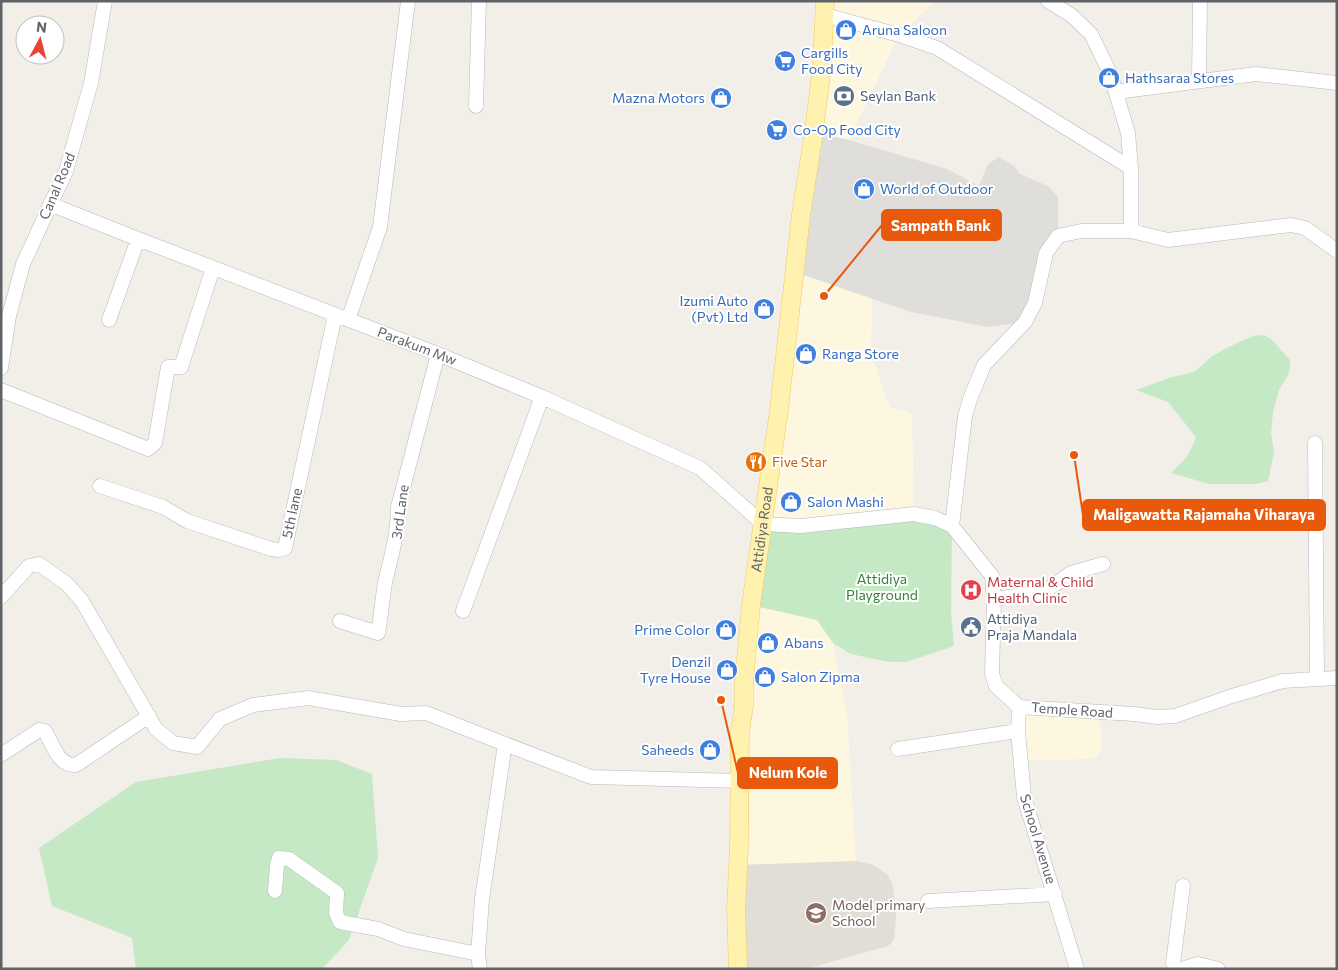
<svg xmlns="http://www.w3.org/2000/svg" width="1338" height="970" viewBox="0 0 1338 970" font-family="Commissioner,sans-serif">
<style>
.commercial{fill:#fef7e0}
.industrial{fill:#e0deda}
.education{fill:#e1ded6}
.green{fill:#c5e8c5}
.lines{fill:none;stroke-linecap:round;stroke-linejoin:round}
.minor-casing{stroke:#b5b8bc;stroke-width:15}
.major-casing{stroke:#f2c960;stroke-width:19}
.minor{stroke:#fff;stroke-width:14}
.major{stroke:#fff2af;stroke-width:18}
.labels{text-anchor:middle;stroke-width:4;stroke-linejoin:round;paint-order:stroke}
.shop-label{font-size:14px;fill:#366cbe;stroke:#fff;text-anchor:start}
.service-label{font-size:14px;fill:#4e5e75;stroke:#fff;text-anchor:start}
.street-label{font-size:14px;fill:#5f6368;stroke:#fff}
.food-label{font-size:14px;fill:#c56008;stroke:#fff;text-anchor:start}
.park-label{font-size:14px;fill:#348238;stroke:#fff}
.health-label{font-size:14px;fill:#be3a42;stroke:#fff;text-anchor:start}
.education-label{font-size:14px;fill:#785e54;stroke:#fff;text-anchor:start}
.leader{fill:none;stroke:#e8590c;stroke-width:2}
.callout-dot{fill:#e8590c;stroke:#fff;stroke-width:2}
.callout{fill:#e8590c;stroke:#e8590c;stroke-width:2}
.callout-label{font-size:15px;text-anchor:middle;font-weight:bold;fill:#fff}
</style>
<rect width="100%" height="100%" fill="#f1efe8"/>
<path class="commercial" d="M 825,1 L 935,1 L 899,35 L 849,140 L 814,132 Z
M 795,272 L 872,299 L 871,355 L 890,408 L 899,409 L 912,414 L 914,514 L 763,524 Z
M 751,605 L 817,620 L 833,643 L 847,715 L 856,861 L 738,865 Z
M 1018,711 L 1098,713 L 1102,740 L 1101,750 L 1096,758 L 1066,760 L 1020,760 Z"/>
<path class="industrial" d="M 814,132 L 849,140 L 947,169 L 979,186 L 988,164 L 999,157 L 1014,166 L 1020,174 L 1048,186 L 1058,197 L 1058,236 L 1025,322 L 988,327 L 911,312 L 795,272 Z"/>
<path class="education" d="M 856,861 L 873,865 L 888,875 L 893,886 L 896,918 L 894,939 L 891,943 L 888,946 L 806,969 L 738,969 L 738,865 Z"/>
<path class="green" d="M 1259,335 L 1266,336 L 1272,340 L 1290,360 L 1290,368 L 1288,375 L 1279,390 L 1273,412 L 1271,433 L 1274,453 L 1268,481 L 1256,484 L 1210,484 L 1171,473 C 1183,462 1191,453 1196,437 L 1168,402 L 1136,390 C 1147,386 1158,382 1169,378 C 1177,375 1187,375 1195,371 C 1200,368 1205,362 1210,358 C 1220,351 1247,337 1259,335 Z
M 914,514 L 952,526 L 951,613 L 954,646 L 906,662 L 889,662 L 851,654 L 833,643 L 817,620 L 751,605 L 763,524 Z
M 280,758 L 336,760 L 372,774 L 378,858 L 349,940 L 322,969 L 136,969 L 132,938 L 52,906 L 39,848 L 136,782 Z"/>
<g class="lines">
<g class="minor-casing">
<path id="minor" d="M 1048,1 L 1071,15 L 1091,34 L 1110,73 L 1128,133 L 1131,168 L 1131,231
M 825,15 L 899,35 L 937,48 L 1131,168
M 1199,81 L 1200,1
M 1116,92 L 1256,74 L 1337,83
M 476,106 L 479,1
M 50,204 L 138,239 L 438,354 L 542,397 L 700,468 L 763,524 L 801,526 L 914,514 L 935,518 L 952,526 L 992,576 L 994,599 L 992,674 L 996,686 L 1019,707 L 1134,714 L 1157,717 L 1175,716 L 1232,696 L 1283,681 L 1337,678
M 109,320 L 138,239
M 348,320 L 380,227 L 408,1
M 1,368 L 9,316 L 23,264 L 66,171 L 91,83 L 105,1
M 1,390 L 148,449 L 155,443 L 168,367 L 181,367 L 213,268
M 1315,443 L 1317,678
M 100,486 L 163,507 L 187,521 L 271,549 L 279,550 L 285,548 L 335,315
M 952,526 L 965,416 L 970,399 L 984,365 L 1025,322 L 1035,303 L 1046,253 L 1058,236 L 1081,231 L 1131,231 L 1168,240 L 1291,225 L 1305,228 L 1337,251
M 1,597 L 29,566 L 39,564 L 67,584 L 82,601 L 156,729 L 173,743 L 197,747 L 220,719 L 253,705 L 308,698 L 401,714 L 426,713 L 505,744
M 994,599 L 1044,592 L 1071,573 L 1103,564
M 463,611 L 542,397
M 340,621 L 378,633 C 381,617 382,600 385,583 C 391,556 398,536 398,507 L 438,354
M 1019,707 L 1018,731 L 1024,797 L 1077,969
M 898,749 L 1018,731
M 1,755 L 39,730 L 45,731 C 53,745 58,766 76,765 L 149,716
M 275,891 L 277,865 L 279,858 L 289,859 L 337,893 L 336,913 L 340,922 L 378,929 L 404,939 L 478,954
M 928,901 L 1055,894
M 480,969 L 478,954 L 482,899 L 505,744 L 591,777 L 740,781
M 1176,969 L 1173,963 L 1183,886
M 1182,969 L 1198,964 L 1218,969"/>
</g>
<g class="major-casing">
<g id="major">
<path id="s1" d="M 738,969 L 736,909 L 739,848 L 740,732 L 744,706 L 744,682 L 751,605 L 779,410 L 801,215 L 814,132 L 822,66 L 825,1"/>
</g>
</g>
<use href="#minor" class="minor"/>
<use href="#major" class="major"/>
</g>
<defs>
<g id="shop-disc" transform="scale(1.125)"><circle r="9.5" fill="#3f7fe0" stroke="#fff"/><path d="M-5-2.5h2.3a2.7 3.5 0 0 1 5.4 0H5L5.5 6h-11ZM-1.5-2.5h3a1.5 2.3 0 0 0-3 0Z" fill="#fff"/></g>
<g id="supermarket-disc" transform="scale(1.125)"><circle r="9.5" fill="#3f7fe0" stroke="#fff"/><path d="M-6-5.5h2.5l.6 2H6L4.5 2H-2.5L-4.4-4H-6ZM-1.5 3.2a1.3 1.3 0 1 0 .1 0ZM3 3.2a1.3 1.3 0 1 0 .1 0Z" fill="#fff"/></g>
<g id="bank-disc" transform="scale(1.125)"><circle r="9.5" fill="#5c6f8a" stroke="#fff"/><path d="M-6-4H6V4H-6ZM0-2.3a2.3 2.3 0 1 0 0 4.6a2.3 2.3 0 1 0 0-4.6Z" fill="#fff"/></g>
<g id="restaurant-disc" transform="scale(1.125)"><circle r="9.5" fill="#e8710a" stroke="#fff"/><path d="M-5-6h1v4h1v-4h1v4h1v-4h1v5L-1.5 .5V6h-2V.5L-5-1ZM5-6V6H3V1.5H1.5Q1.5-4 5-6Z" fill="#fff"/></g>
<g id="hospital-disc" transform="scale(1.125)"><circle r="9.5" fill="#e0444e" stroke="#fff"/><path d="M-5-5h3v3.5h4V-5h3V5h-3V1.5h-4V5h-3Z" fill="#fff"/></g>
<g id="civic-disc" transform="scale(1.125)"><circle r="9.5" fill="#5c6f8a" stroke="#fff"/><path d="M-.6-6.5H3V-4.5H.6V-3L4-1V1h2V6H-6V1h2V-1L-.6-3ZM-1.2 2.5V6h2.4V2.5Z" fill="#fff"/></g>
<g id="school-disc" transform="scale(1.125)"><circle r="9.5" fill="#8d6e63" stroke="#fff"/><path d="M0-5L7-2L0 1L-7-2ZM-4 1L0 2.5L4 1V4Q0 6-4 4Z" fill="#fff"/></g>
</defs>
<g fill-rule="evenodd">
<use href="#shop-disc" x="846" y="30"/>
<use href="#supermarket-disc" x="785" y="61"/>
<use href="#shop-disc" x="1109" y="78"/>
<use href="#bank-disc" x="844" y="96"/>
<use href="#shop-disc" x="721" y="98"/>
<use href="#supermarket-disc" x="777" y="130"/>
<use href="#shop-disc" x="864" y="189"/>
<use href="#shop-disc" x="764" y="309"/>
<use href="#shop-disc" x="806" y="354"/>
<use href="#restaurant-disc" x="756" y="462"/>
<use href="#shop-disc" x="791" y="502"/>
<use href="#hospital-disc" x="971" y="590"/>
<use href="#civic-disc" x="971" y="627"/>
<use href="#shop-disc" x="726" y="630"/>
<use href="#shop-disc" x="768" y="643"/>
<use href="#shop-disc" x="727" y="670"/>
<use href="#shop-disc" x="765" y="677"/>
<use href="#shop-disc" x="710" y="750"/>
<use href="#school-disc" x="816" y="913"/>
</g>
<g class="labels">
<g class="shop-label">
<text x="862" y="35">Aruna Saloon</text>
<text x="801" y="58">Cargills<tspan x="801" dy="16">Food City</tspan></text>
<text x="1125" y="83">Hathsaraa Stores</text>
<text x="705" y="103" text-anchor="end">Mazna Motors</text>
<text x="793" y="135">Co-Op Food City</text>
<text x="880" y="194">World of Outdoor</text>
<text x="748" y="306" text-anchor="end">Izumi Auto<tspan x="748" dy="16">(Pvt) Ltd</tspan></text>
<text x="822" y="359">Ranga Store</text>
<text x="807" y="507">Salon Mashi</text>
<text x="710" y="635" text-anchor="end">Prime Color</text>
<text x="784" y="648">Abans</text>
<text x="711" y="667" text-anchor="end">Denzil<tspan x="711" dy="16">Tyre House</tspan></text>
<text x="781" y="682">Salon Zipma</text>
<text x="694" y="755" text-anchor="end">Saheeds</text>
</g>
<g class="service-label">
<text x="860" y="101">Seylan Bank</text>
<text x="987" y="624">Attidiya<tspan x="987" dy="16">Praja Mandala</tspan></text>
</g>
<g class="street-label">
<text transform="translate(57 186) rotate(-67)" y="5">Canal Road</text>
<text transform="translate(417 346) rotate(21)" y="5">Parakum Mw</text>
<text transform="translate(400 512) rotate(-82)" y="5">3rd Lane</text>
<text transform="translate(292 513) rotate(-78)" y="5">5th lane</text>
<text dy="5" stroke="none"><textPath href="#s1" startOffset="441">Attidiya Road</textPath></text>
<text transform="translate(1072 710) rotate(4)" y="5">Temple Road</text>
<text transform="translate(1038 839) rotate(73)" y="5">School Avenue</text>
</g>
<g class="food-label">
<text x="772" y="467">Five Star</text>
</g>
<g class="park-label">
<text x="882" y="584">Attidiya<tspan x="882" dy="16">Playground</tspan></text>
</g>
<g class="health-label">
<text x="987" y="587">Maternal &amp; Child<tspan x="987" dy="16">Health Clinic</tspan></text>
</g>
<g class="education-label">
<text x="832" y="910">Model primary<tspan x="832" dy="16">School</tspan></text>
</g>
</g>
<path class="leader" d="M824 296L882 225M1074 455L1083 515M721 700L738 773"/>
<g class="callout-dot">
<circle cx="824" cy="296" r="5"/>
<circle cx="1074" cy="455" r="5"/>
<circle cx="721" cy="700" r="5"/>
</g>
<g class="callout">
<rect x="882" y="210" width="119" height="30" rx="5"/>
<rect x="1083" y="500" width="242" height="30" rx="5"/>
<rect x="738" y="758" width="99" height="30" rx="5"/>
</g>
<g class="callout-label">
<text x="941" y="231">Sampath Bank</text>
<text x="1204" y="520">Maligawatta Rajamaha Viharaya</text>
<text x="788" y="778">Nelum Kole</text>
</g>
<rect width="1338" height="970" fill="none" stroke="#5f6368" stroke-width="5"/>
<g transform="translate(40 40) rotate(7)"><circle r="24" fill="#ffffff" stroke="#bfc1c3"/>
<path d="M0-4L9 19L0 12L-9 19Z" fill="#ea4335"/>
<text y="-8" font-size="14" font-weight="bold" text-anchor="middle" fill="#5f6368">N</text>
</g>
</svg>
